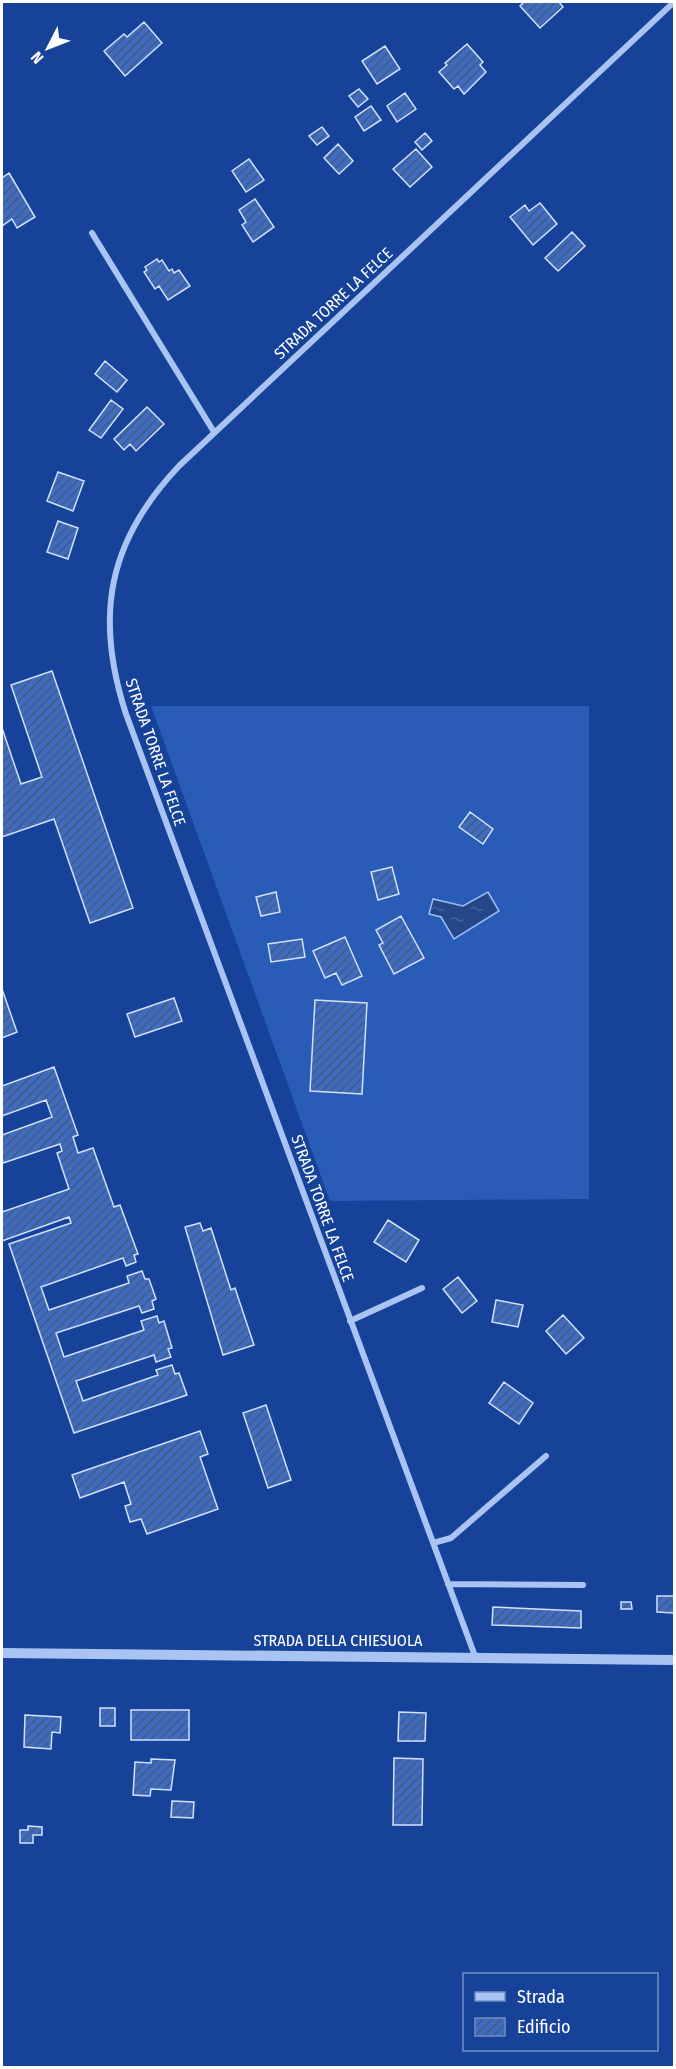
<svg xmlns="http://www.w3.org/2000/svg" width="676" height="2069" viewBox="0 0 676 2069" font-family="'Fira Sans Condensed',sans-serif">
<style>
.grass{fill:#295cb6}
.water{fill:url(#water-ripples);stroke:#9cbdf5;stroke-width:1.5}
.building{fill:url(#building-hatch);stroke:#d1e1fc;stroke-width:1.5}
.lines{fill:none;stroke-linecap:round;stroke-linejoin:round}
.minor{stroke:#a9c3f2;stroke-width:6}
.tertiary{stroke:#a9c3f2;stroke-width:10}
.labels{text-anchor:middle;stroke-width:5;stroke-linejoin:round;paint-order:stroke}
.street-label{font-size:16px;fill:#fff;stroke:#164399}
</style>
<defs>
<pattern id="water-ripples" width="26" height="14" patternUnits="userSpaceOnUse" patternTransform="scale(1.5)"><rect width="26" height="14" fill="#264787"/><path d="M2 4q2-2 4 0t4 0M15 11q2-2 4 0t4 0" fill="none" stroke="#476399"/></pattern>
<pattern id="building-hatch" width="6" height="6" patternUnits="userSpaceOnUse" patternTransform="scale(1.5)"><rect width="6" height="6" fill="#3e6cc0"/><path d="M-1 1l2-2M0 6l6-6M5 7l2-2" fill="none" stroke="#465a80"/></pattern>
</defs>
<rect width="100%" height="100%" fill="#164399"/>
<path class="grass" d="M 151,706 L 589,706 L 589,1199 L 330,1201 Z"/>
<path class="water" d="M 488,892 L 499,911 L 454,939 L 441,917 L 429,914 L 433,899 L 463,906 Z"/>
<path class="building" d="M 524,2 L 559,2 L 563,7 L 540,28 L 520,6 Z
M 144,22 L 162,43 L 125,76 L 104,51 L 124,34 L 127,37 Z
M 467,44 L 483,62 L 480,65 L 486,72 L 464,94 L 458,86 L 454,89 L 439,72 L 447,65 L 445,63 Z
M 385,46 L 400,69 L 377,84 L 362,61 Z
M 359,89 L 368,99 L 358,107 L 349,96 Z
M 405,93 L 416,109 L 397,122 L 387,106 Z
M 371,106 L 381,120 L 364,131 L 355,117 Z
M 322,127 L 329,136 L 317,145 L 309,136 Z
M 425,133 L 432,141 L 422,150 L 415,142 Z
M 338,144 L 353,161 L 339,174 L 324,158 Z
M 416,149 L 432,167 L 410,187 L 393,169 Z
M 249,159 L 264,180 L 246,192 L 232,171 Z
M 9,173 L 35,217 L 17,228 L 12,219 L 2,226 L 2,178 Z
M 255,199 L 274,227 L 253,242 L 242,225 L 246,222 L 239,210 Z
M 540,203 L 557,224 L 533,245 L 510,217 L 525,205 L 529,211 Z
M 572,232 L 585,246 L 558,271 L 545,258 Z
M 157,259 L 159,262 L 162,260 L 169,271 L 172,269 L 174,273 L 179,270 L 190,286 L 168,300 L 159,286 L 155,289 L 144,272 L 147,270 L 145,267 Z
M 105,361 L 127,380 L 117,392 L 95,374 Z
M 111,400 L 123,409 L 101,438 L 89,430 Z
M 147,407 L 164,424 L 136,451 L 130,444 L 124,450 L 114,439 Z
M 58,472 L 84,481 L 73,511 L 47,501 Z
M 58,521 L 78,528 L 68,559 L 47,552 Z
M 52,671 L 133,908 L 90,923 L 54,819 L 2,837 L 2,728 L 21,784 L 42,777 L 11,685 Z
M 470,812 L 493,829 L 483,844 L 459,827 Z
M 392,867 L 399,894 L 378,900 L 371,872 Z
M 276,892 L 280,912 L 261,916 L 256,897 Z
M 401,916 L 424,958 L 394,974 L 379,945 L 383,943 L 376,930 Z
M 345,937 L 362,976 L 342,985 L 336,973 L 325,978 L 313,951 Z
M 302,939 L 305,957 L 271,962 L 268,944 Z
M 2,989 L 17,1032 L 2,1038 Z
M 174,998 L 182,1021 L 135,1037 L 127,1014 Z
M 315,1000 L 367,1003 L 362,1094 L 310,1091 Z
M 54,1067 L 78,1135 L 73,1137 L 78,1153 L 93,1148 L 114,1207 L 120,1205 L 138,1254 L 134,1255 L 136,1262 L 126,1266 L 123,1258 L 41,1287 L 49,1310 L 129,1283 L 127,1276 L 142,1271 L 145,1279 L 149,1279 L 156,1299 L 152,1301 L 154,1309 L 142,1313 L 139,1306 L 56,1333 L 64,1357 L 144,1330 L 141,1321 L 157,1316 L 159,1323 L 164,1321 L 172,1348 L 168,1349 L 171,1357 L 156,1362 L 154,1355 L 76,1381 L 83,1401 L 158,1375 L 156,1370 L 172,1365 L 175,1374 L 179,1373 L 187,1395 L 74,1433 L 9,1244 L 71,1223 L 69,1217 L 2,1241 L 2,1212 L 69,1189 L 57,1153 L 62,1151 L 60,1144 L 3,1163 L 2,1159 L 2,1135 L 52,1117 L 46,1100 L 2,1116 L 2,1086 Z
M 388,1220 L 419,1240 L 406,1262 L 374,1242 Z
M 200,1223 L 203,1231 L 211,1228 L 231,1290 L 235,1288 L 254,1345 L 223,1355 L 185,1227 Z
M 458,1277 L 477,1301 L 462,1313 L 443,1289 Z
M 496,1300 L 523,1305 L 518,1327 L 492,1322 Z
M 563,1315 L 584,1338 L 566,1354 L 546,1331 Z
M 504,1382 L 533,1403 L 519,1424 L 489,1403 Z
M 266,1405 L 291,1480 L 268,1488 L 243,1413 Z
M 200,1431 L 208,1454 L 200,1457 L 218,1509 L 147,1534 L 141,1519 L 130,1522 L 125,1506 L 131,1504 L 124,1482 L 80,1498 L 72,1475 Z
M 657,1596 L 674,1596 L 674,1613 L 657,1612 Z
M 621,1602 L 631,1602 L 632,1609 L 621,1609 Z
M 493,1607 L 581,1611 L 581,1628 L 492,1625 Z
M 100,1708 L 115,1708 L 115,1726 L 100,1726 Z
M 131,1710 L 189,1710 L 189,1740 L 131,1740 Z
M 399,1712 L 426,1713 L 425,1741 L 398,1741 Z
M 25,1715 L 61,1717 L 60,1733 L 52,1732 L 51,1749 L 24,1747 Z
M 394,1758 L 423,1759 L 422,1825 L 393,1825 Z
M 151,1759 L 175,1760 L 171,1790 L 151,1789 L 150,1796 L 133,1795 L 135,1762 L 151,1763 Z
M 172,1801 L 194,1802 L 193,1818 L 171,1817 Z
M 28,1826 L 42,1827 L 42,1835 L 33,1835 L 33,1843 L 20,1843 L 20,1830 L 28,1830 Z"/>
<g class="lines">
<path class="minor" d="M 92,233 L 214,432
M 350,1321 L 422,1288
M 433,1543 L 451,1538 L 546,1456
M 448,1584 L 583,1585
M 475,1656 L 126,714 C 94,616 108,541 179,466 L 674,2"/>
<path class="tertiary" d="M 2,1653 L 674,1660"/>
</g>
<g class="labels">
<g class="street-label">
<text transform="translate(333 303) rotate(-43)" y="6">STRADA TORRE LA FELCE</text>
<text transform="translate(156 752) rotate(71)" y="6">STRADA TORRE LA FELCE</text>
<text transform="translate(323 1208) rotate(70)" y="6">STRADA TORRE LA FELCE</text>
<text x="338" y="1646">STRADA DELLA CHIESUOLA</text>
</g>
</g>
<rect width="676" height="2069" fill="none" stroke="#ffffff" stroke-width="6"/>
<rect x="463" y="1973" width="195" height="78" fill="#164399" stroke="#738ec2" stroke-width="1.5"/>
<rect x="475" y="1992" width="30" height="9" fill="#a9c3f2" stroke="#738ec2" stroke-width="1.5"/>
<text x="517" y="2003" font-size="18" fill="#ffffff">Strada</text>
<rect x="475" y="2018" width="30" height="18" fill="url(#building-hatch)" stroke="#738ec2" stroke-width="1.5"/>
<text x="517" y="2033" font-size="18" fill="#ffffff">Edificio</text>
<g transform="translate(48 48) rotate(228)" stroke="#164399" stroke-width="4.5" paint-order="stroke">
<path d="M0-4.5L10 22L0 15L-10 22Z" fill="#ffffff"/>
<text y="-9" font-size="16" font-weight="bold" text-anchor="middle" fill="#ffffff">N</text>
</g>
</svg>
